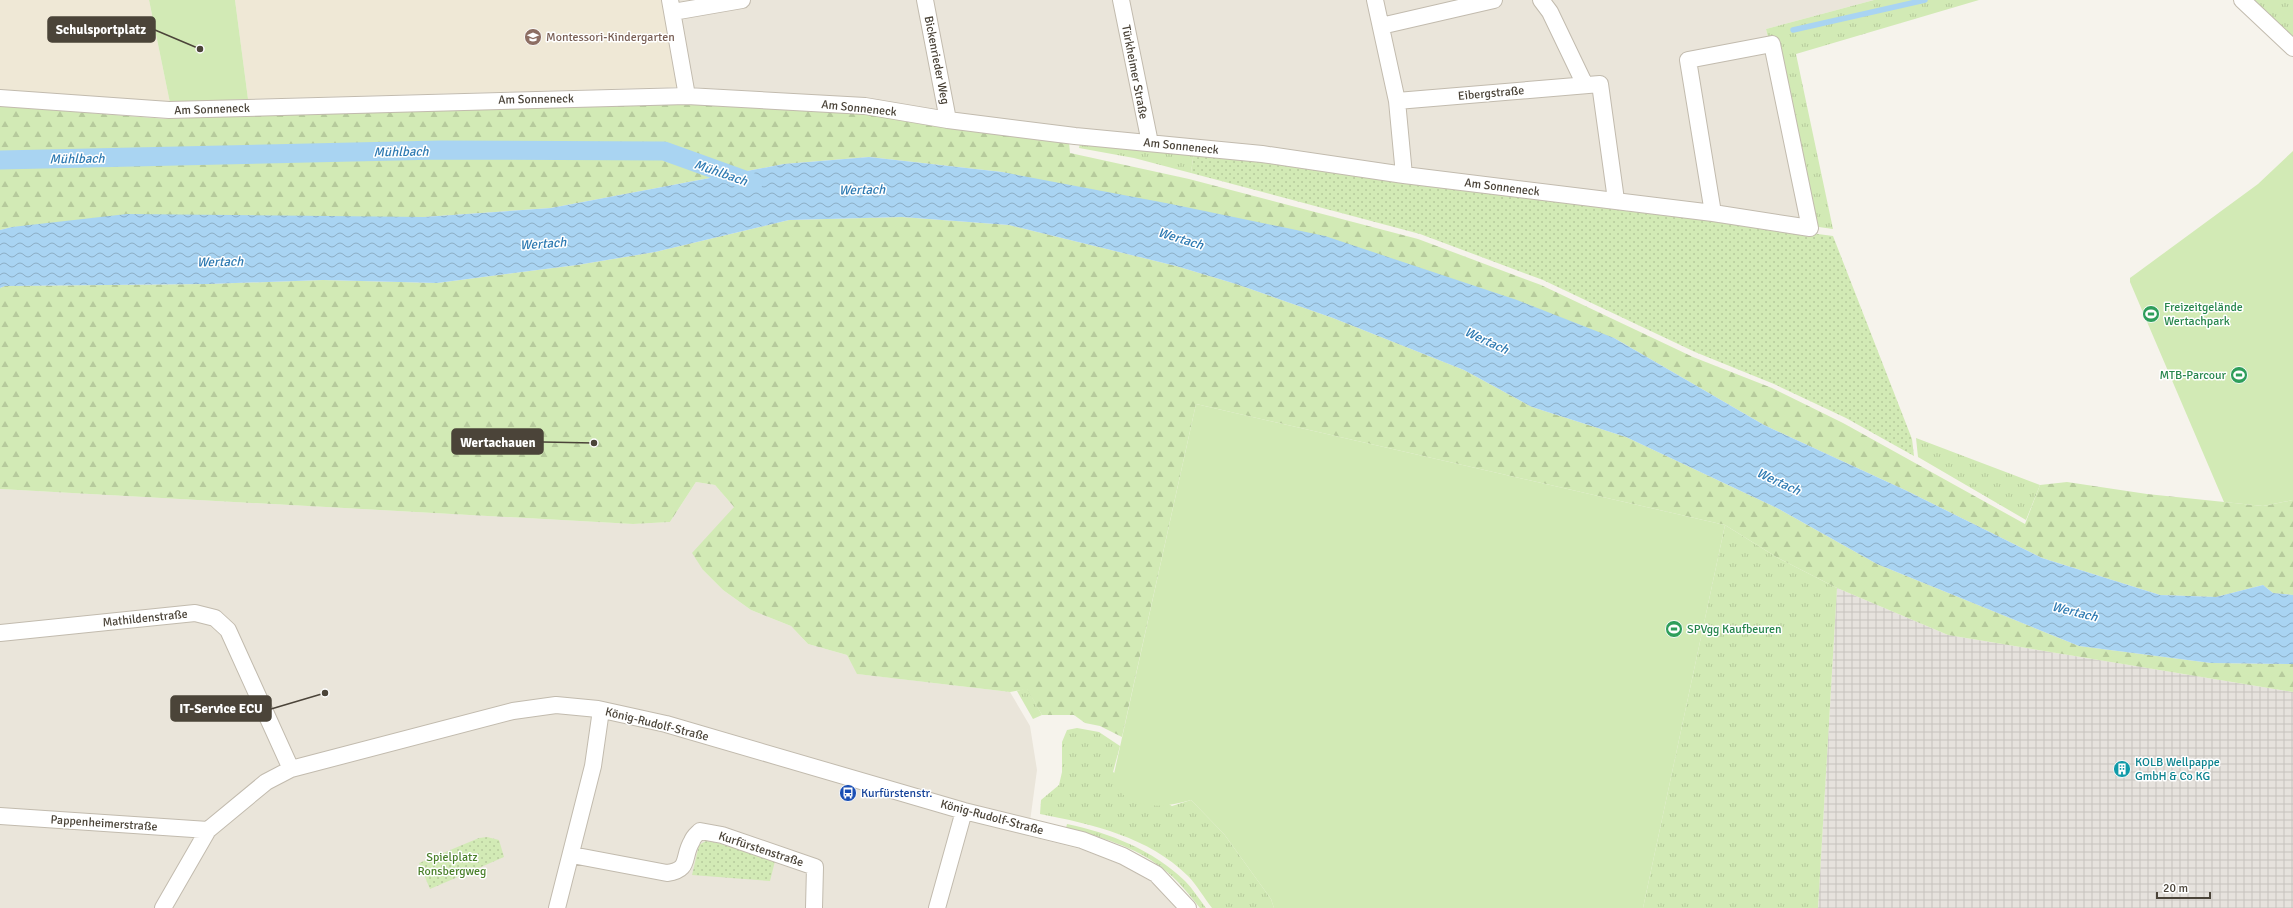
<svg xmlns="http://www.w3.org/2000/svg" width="2293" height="908" viewBox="0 0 2293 908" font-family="Signika,sans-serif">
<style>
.residential{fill:#eae5da}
.industrial{fill:url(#industrial-grid)}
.education{fill:#efe8d6}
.grass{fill:url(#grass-tufts)}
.forest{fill:url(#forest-firs)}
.park{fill:url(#park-dots)}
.pitch{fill:#d2eab5}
.water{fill:url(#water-waves)}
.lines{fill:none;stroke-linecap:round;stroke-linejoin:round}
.stream{stroke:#a9d4f2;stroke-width:5.5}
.canal{stroke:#a9d4f2;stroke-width:19}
.street-casing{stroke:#c2bbae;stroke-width:18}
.street{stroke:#fff;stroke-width:16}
.labels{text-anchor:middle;stroke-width:3;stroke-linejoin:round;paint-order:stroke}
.education-label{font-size:12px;fill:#785e54;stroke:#fff;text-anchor:start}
.street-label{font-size:12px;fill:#4b4439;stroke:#fff}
.leisure-label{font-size:12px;fill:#27864d;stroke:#fff;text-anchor:start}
.culture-label{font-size:12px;fill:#0d838f;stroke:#fff;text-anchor:start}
.transit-label{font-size:12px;fill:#164399;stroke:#fff;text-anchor:start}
.park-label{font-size:12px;fill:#4a7f2a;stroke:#fff}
.water-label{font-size:13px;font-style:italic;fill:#2e7ab2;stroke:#fff}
.leader{fill:none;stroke:#4b4439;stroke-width:1.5}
.callout-dot{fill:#4b4439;stroke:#fff;stroke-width:1.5}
.callout{fill:#4b4439;stroke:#4b4439;stroke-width:1.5}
.callout-label{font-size:13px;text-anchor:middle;font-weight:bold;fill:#fff}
</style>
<defs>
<pattern id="industrial-grid" width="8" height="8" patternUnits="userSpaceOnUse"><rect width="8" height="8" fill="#e6e2dd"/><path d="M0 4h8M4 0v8" fill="none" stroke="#c7c3be"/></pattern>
<pattern id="grass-tufts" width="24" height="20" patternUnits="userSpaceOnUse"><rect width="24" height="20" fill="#d2eab5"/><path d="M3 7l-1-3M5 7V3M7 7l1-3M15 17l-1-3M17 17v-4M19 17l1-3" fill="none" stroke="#b6ca9c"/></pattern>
<pattern id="forest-firs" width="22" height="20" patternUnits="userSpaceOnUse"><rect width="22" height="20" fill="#d2eab5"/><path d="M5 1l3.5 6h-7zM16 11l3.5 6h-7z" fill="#b6ca9c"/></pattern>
<pattern id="park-dots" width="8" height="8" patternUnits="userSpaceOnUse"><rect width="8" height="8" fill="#d2eab5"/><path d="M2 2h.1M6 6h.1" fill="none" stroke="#b6ca9c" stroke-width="1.8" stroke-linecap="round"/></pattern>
<pattern id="water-waves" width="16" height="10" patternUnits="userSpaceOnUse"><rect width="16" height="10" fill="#a9d4f2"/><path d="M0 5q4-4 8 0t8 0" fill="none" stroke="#8caec5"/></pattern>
</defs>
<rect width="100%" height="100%" fill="#f6f3ec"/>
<path class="residential" d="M 663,0 L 1114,0 L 1143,137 L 951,113 L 867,98 L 689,87 Z
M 1126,0 L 1372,0 L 1401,171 L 1153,138 Z
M 1380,0 L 1874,0 L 1766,29 L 1807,224 L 1406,173 Z
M 696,482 L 715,485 L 734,507 L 703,570 L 723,590 L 751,610 L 791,626 L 808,644 L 847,655 L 858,674 L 1010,692 L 1030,726 L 1037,770 L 1028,836 L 1080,849 L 1120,864 L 1150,881 L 1172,900 L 1178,908 L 0,908 L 0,489 L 633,524 L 670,522 Z"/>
<path class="industrial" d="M 1837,588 L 1948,635 L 2293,692 L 2293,908 L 1818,908 Z"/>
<path class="education" d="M 0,0 L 149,0 L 170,103 L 0,90 Z
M 235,0 L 663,0 L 680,87 L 248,99 Z"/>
<path class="grass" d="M 1874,0 L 1979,0 L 1796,54 L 1833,229 L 1812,226 L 1766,29 Z
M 2247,0 L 2293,0 L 2293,43 Z
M 1081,139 L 1194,151 L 1191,173 L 1134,158 L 1079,148 Z
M 1916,438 L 2040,485 L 2026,520 L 1918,457 Z
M 1725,525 L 1778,558 L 1837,588 L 1818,908 L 1643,908 Z
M 1027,688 L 1042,715 L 1033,719 L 1017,691 Z
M 1077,728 L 1099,732 L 1120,746 L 1113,772 L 1172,806 L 1191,800 L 1224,834 L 1271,899 L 1274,908 L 1212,908 C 1204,898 1197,885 1188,876 C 1149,837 1092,824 1040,814 L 1041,800 L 1059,785 L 1062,772 L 1062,742 L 1067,730 Z
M 1067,824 C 1110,833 1153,850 1185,881 C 1193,889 1199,899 1206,908 L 1200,908 C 1188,893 1177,879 1162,868 C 1136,847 1098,836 1066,828 Z"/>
<path class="forest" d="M 686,104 L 865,113 L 1069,142 L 1070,153 L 1189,179 L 1418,239 L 1541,285 L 1693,357 L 1772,388 L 1843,423 L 2025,524 L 2040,485 L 2067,482 L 2147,494 L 2263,506 L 2293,500 L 2293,595 L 2273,593 L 2263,585 L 2216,597 L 2160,595 L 2042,558 L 1905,490 L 1764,425 L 1614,338 L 1002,172 L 869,157 L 784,164 L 551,208 L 424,217 L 12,227 L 0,230 L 0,106 L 167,119 L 487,106 Z
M 902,217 L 1009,225 L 1176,266 L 1236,284 L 1333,318 L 1464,370 L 1532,407 L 1626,437 L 1777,508 L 1877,564 L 2079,646 L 2211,663 L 2293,664 L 2293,692 L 1948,635 L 1837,588 L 1778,558 L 1725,525 L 1196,404 L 1122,737 L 1100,726 L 1085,723 L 1074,715 L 1042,715 L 1027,689 L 1010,692 L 857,674 L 847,655 L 808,644 L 791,626 L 751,610 L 723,590 L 703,570 L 692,553 L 734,507 L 715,485 L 696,482 L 670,522 L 633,524 L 0,489 L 0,288 L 5,286 L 208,284 L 323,280 L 437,283 L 577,265 L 655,252 L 789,220 Z"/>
<path class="park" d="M 1194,151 L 1833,236 L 1912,439 L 1914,456 L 1846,418 L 1774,384 L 1695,352 L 1543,280 L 1420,234 L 1191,173 Z
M 487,837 L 499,840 L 504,857 L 430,889 L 419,863 L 479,838 Z
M 706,841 L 723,844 L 775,861 L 770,881 L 692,875 L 699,845 Z"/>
<path class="pitch" d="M 149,0 L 235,0 L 248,99 L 170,103 Z
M 2293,151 L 2293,500 L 2263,506 L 2224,502 L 2130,282 L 2130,278 L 2258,184 Z
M 1196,404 L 1725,525 L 1643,908 L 1274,908 L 1271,899 L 1224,834 L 1191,800 C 1170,806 1152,809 1130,800 C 1124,797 1117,788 1112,783 Z"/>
<path class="water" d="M 869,157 L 1002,172 L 1171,204 L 1325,236 L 1517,300 L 1614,338 L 1764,425 L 1905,490 L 2042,558 L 2160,595 L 2216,597 L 2263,585 L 2273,593 L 2293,595 L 2293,664 L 2211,663 L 2079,646 L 1877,564 L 1777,508 L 1626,437 L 1532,407 L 1464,370 L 1333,318 L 1236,284 L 1176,266 L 1009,225 L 902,217 L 789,220 L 655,252 L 577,265 L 437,283 L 323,280 L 208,284 L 5,286 L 0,288 L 0,230 L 12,227 L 127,214 L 424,217 L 551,208 L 784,164 Z"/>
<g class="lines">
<path class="stream" d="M 1793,30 L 1925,0"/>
<path class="canal" d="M 0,160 L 440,150 L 664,151 L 753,183"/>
<g class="street-casing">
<path id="street" d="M 670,0 L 687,96
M 925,0 L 948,120
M 1121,0 L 1150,143
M 1375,0 L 1397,101 L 1404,175
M 1541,0 L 1550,12 L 1585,85
M 2242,0 L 2293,48
M 673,12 L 742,0
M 1381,26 L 1494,0
M 0,98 L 169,110 L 687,96 L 865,106 L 948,120 L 1075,136 L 1262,154 L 1404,175 L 1713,213 L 1810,228 L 1772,44 L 1688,60 L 1713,213
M 1397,101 L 1600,84 L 1616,200
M 0,633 L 195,613 L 215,618 L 228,630 L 291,769
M 0,816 L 208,830
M 572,855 L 667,873 C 691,870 682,857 692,841 C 693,837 697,834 700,831 L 722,835 L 815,867 L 814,908
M 163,908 L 208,830 L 266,782 L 291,769 L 513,711 L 556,705 L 598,709 L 666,724 L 964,811 L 1082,840 L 1123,856 L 1156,874 L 1188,908
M 557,908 L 593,766 L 601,710
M 937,908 L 964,811"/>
</g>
<use href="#street" class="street"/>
</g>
<defs>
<g id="school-disc" transform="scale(0.9)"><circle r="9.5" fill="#8d6e63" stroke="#fff"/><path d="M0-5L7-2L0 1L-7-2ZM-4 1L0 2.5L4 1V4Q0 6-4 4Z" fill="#fff"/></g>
<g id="stadium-disc" transform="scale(0.9)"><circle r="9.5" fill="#2e9e5b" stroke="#fff"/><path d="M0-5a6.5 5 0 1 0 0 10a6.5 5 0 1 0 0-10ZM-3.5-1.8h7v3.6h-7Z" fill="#fff"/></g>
<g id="building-disc" transform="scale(0.9)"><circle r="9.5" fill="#0f9aa8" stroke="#fff"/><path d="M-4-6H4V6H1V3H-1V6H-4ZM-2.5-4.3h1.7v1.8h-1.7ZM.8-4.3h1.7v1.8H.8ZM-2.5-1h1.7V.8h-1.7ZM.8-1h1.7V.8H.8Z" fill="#fff"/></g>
<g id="bus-disc" transform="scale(0.9)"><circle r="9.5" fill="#1a4fb4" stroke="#fff"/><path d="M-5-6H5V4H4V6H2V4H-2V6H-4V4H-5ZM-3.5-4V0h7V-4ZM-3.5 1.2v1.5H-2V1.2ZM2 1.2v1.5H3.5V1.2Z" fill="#fff"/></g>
</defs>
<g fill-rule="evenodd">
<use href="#school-disc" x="533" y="37"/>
<use href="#stadium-disc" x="2151" y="314"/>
<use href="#stadium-disc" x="2239" y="375"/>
<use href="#stadium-disc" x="1674" y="629"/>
<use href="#building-disc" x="2122" y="769"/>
<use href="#bus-disc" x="848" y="793"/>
</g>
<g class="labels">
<g class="education-label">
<text x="546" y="41">Montessori-Kindergarten</text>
</g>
<g class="street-label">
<text transform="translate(937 60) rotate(79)" y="4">Bickenrieder Weg</text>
<text transform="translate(1135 72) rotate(79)" y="4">Türkheimer Straße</text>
<text transform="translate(1491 93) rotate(-5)" y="4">Eibergstraße</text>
<text transform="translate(536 99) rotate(-1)" y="4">Am Sonneneck</text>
<text transform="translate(859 108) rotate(6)" y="4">Am Sonneneck</text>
<text transform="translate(212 109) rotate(-2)" y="4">Am Sonneneck</text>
<text transform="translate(1181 146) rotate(6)" y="4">Am Sonneneck</text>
<text transform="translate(1502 187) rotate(7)" y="4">Am Sonneneck</text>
<text transform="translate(145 618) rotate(-6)" y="4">Mathildenstraße</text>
<text transform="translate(657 724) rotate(14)" y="4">König-Rudolf-Straße</text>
<text transform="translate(992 817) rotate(15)" y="4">König-Rudolf-Straße</text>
<text transform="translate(104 823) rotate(4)" y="4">Pappenheimerstraße</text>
<text transform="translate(761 849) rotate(18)" y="4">Kurfürstenstraße</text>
</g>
<g class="leisure-label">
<text x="2164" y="311">Freizeitgelände<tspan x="2164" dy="14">Wertachpark</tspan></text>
<text x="2226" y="379" text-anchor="end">MTB-Parcour</text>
<text x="1687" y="633">SPVgg Kaufbeuren</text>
</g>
<g class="culture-label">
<text x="2135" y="766">KOLB Wellpappe<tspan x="2135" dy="14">GmbH &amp; Co KG</tspan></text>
</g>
<g class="transit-label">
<text x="861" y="797">Kurfürstenstr.</text>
</g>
<g class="park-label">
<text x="452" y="861">Spielplatz<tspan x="452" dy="14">Ronsbergweg</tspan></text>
</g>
<g class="water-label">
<text transform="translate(401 151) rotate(-1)" y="5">Mühlbach</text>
<text transform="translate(77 158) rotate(-1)" y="5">Mühlbach</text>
<text transform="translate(721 172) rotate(19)" y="5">Mühlbach</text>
<text transform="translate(862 189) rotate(-1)" y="5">Wertach</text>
<text transform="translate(1181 238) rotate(17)" y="5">Wertach</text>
<text transform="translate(543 243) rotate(-4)" y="5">Wertach</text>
<text transform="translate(220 261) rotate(-1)" y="5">Wertach</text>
<text transform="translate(1487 340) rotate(25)" y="5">Wertach</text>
<text transform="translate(1779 481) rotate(25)" y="5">Wertach</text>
<text transform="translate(2075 611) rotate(14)" y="5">Wertach</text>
</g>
</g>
<path class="leader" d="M200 49L155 30M594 443L543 442M325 693L271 709"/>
<g class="callout-dot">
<circle cx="200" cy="49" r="4"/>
<circle cx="594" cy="443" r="4"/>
<circle cx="325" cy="693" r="4"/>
</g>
<g class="callout">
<rect x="48" y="17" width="107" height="25" rx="4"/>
<rect x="452" y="429" width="91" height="25" rx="4"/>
<rect x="171" y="696" width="100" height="25" rx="4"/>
</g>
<g class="callout-label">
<text x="101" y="34">Schulsportplatz</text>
<text x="498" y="447">Wertachauen</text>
<text x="221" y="713">IT-Service ECU</text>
</g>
<path d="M2157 892v6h53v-6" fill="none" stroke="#4b4439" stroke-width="2"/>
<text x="2163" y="892" font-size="12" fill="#4b4439" stroke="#ffffff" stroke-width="3" paint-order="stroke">20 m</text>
</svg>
